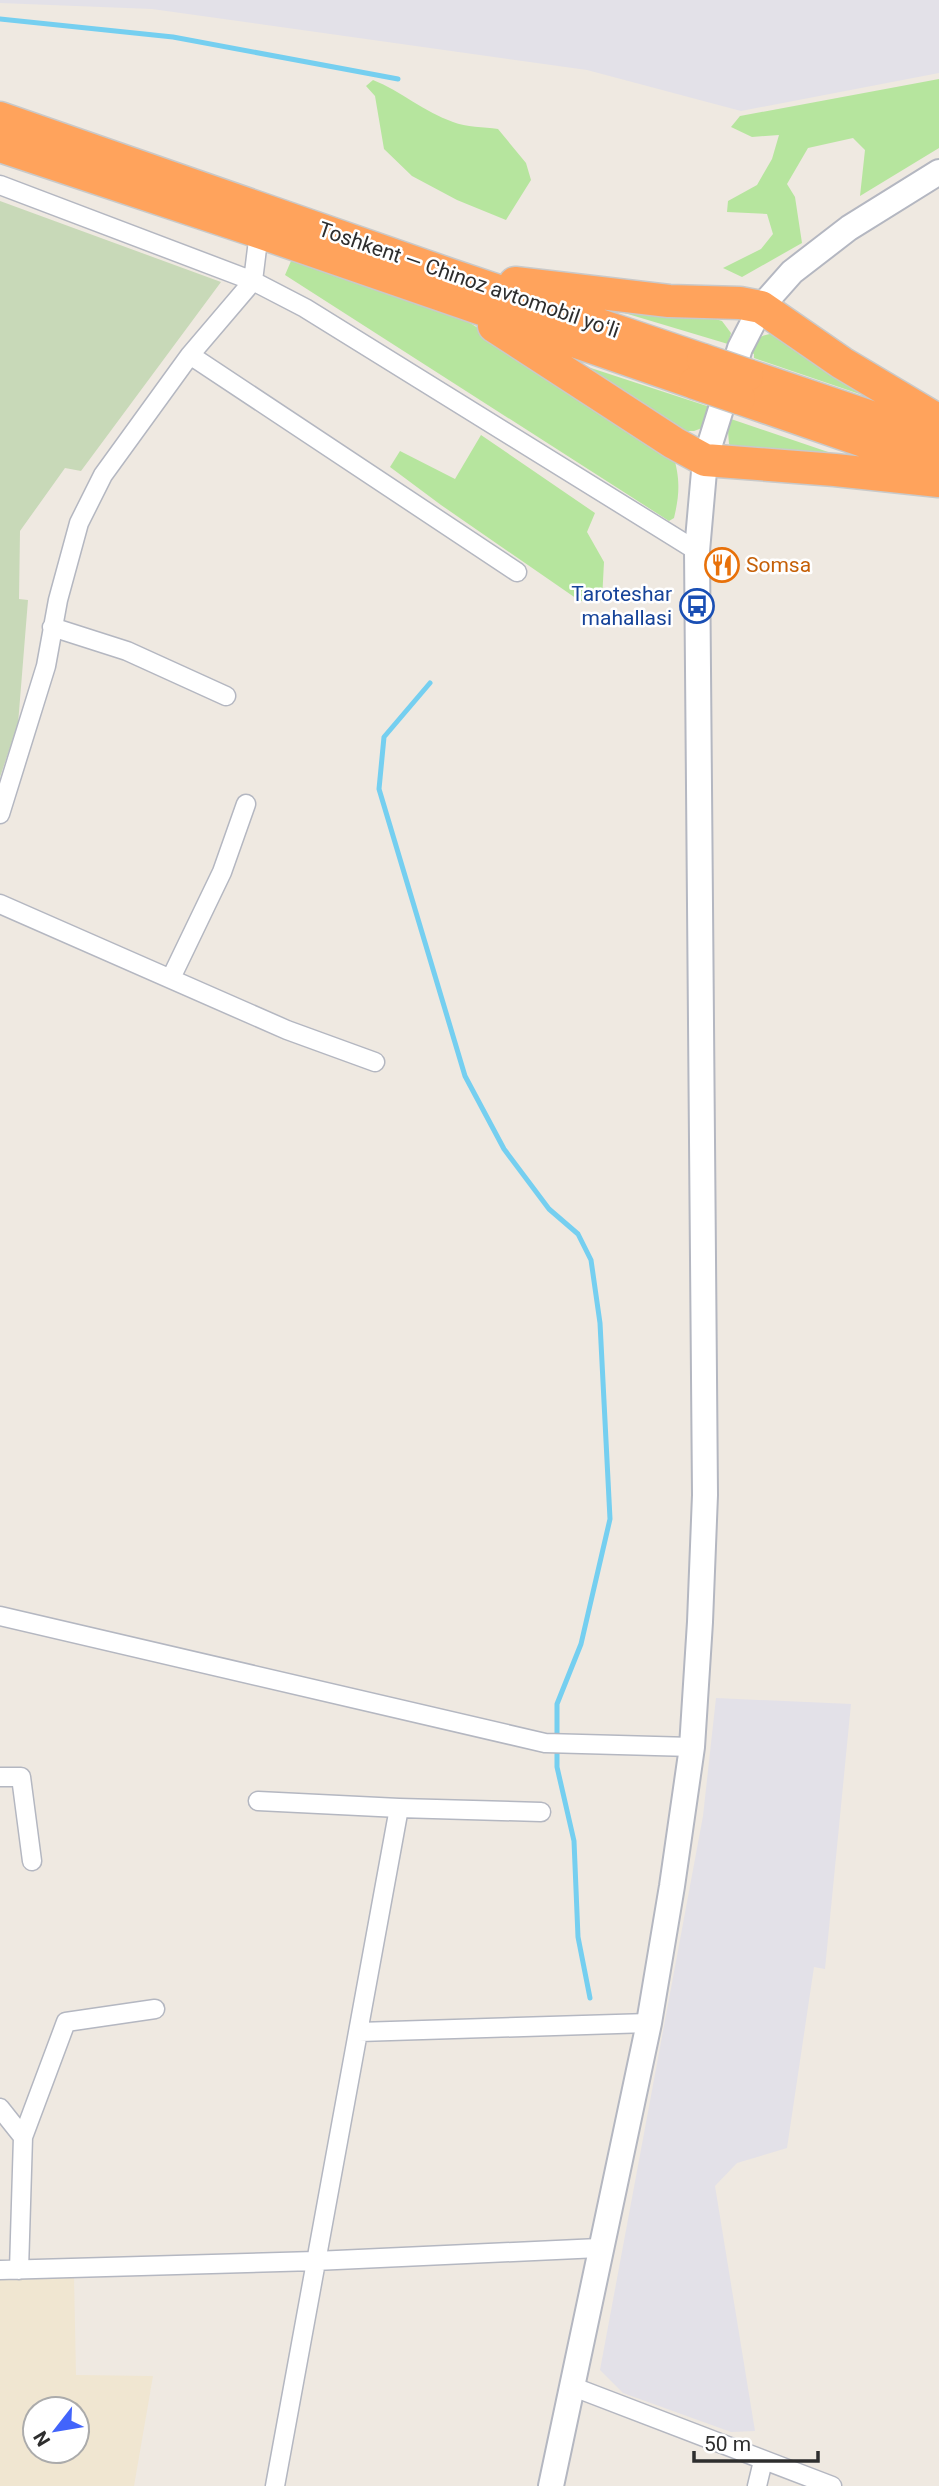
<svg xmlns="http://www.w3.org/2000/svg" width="939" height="2486" viewBox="0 0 939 2486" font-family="Roboto,sans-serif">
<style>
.industrial{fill:#e3e1e8}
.education{fill:#f0e6d1;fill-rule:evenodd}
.green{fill:#b6e59e}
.cemetery{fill:#c8d9b8}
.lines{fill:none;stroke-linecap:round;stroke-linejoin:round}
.stream{stroke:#75cff0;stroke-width:5}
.street-casing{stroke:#b4b7c1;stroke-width:21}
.secondary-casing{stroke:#b4b7c1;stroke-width:28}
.highway-casing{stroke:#c9c9c9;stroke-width:35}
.street{stroke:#fff;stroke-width:18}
.secondary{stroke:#fff;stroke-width:24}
.highway{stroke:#ffa35c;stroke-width:32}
.highway-bridge-casing{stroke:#c9c9c9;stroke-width:35;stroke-linecap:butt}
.highway-bridge{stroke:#ffa35c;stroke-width:32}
.labels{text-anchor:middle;stroke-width:5;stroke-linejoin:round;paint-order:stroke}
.street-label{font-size:21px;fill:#2e2e2e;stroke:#fff}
.food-label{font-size:21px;fill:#c56008;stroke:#fff;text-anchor:start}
.transit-label{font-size:21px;fill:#164399;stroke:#fff;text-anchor:end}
</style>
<rect width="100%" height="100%" fill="#efe9e1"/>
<path class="industrial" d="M 0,0 L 939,0 L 939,73 L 741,111 L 587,70 L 152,9 L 0,3 Z
M 716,1698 L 851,1704 L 825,1969 L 814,1967 L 787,2148 L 737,2163 L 715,2186 L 755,2431 L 731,2432 L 623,2393 L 600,2370 L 703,1816 Z"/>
<path class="education" d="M 74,2276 L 76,2375 L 153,2376 L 134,2486 L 0,2486 L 0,2277 ZM 35,2409 L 77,2409 L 77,2451 L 35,2451 Z"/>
<path class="green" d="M 939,79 L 939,148 L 860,196 L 865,150 L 853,138 L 808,148 L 787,184 L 795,197 L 802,243 L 742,277 L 723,268 L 761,249 L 773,234 L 767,214 L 727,212 L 728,201 L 757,185 L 772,159 L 779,135 L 752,137 L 731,127 L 740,116 Z
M 373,80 C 401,91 424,112 453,122 C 466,127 484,127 498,129 L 526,163 L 531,180 L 506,220 L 457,200 L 412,176 L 384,149 L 375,96 L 366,86 Z
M 291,261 L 467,321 L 673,454 C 680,478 680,493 674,518 L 669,521 L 285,275 Z
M 571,297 L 699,314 L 722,321 L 731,333 L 728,344 Z
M 770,334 L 783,336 L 880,401 L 754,358 L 754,354 L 749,352 C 754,341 758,336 770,334 Z
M 536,350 L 713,408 L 702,428 L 694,431 L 680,431 Z
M 731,419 L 881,470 L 739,452 L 729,444 L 728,431 Z
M 481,435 L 595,513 L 587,532 L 604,562 L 602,600 L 580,601 L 441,505 L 390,467 L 400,451 L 455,479 Z"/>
<path class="cemetery" d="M 0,201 L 221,282 L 81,471 L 65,468 L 20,531 L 19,599 L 28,600 L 18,724 L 0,777 Z"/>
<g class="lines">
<path class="stream" d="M 0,19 L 173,37 L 398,79
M 430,683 L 384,737 L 379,789 L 465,1076 L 504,1149 L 549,1209 L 578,1234 L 591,1260 L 600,1323 L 610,1519 L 581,1644 L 557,1704 L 557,1767 L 574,1841 L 578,1937 L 590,1998"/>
<g class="street-casing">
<path id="street" d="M 0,185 L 253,281 L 305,308 L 697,551
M 190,355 L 517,572
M 52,627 L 127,651 L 226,696
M 0,814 L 46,666 L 58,600 L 79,523 L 103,475 L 190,355 L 253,281 L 259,232
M 0,904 L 287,1030 L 375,1062
M 171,978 L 222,872 L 246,804
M 0,1616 L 545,1743 L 692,1747
M 0,1777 L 21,1777 L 32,1861
M 258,1801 L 399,1808 L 541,1812
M 359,2032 L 649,2023
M 0,2108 L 23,2137
M 0,2270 L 315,2261 L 599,2248
M 19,2270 L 23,2137 L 66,2022 L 155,2009
M 571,2386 L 832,2486
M 275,2486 L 399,1808
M 757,2486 L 763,2461"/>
</g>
<g class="secondary-casing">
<path id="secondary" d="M 551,2486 L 649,2023 L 672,1886 L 692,1747 L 700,1622 L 705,1495 L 697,551 L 705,460 L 740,348 L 761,307 L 792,272 L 849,228 L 939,172"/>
</g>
<g class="highway-casing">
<path id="highway" d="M 0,118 L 448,274 L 703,360
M 0,146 L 259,232 L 695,383
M 515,283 L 669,301 L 740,303 L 761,307 L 842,363 L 939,421
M 494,326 L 674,443 L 705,460 L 835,470 L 939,481
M 747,375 L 939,440
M 739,398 L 939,467"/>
</g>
<use href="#street" class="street"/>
<use href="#secondary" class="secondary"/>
<use href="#highway" class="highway"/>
<g class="highway-bridge-casing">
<path id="highway-bridge" d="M 703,360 L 747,375
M 695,383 L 739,398"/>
</g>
<use href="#highway-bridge" class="highway-bridge"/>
</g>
<defs>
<g id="restaurant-ring" transform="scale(1.75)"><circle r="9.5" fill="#fff" stroke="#e8710a" stroke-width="1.5"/><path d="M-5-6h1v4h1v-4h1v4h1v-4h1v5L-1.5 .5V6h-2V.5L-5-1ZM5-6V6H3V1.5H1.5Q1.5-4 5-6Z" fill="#e8710a"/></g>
<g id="bus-ring" transform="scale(1.75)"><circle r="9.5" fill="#fff" stroke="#1a4fb4" stroke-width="1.5"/><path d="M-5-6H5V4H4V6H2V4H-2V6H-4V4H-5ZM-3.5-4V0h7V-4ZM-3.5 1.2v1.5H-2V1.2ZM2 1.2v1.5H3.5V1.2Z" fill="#1a4fb4"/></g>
</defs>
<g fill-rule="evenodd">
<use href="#restaurant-ring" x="722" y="565"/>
<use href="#bus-ring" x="697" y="606"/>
</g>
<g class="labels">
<g class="street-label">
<text transform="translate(469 280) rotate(19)" y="7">Toshkent — Chinoz avtomobil yoʻli</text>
</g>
<g class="food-label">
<text x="746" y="572">Somsa</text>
</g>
<g class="transit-label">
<text x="672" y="601">Taroteshar<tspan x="672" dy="24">mahallasi</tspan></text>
</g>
</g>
<g transform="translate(56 2430) rotate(239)"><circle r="33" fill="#ffffff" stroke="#ababab" stroke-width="2"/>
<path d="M0-5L12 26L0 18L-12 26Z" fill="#4264fb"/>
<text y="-10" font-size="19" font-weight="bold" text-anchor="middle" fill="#2e2e2e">N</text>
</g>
<path d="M694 2451v10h124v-10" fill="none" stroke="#2e2e2e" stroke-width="3.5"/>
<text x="704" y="2451" font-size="21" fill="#2e2e2e" stroke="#ffffff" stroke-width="5" paint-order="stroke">50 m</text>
</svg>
